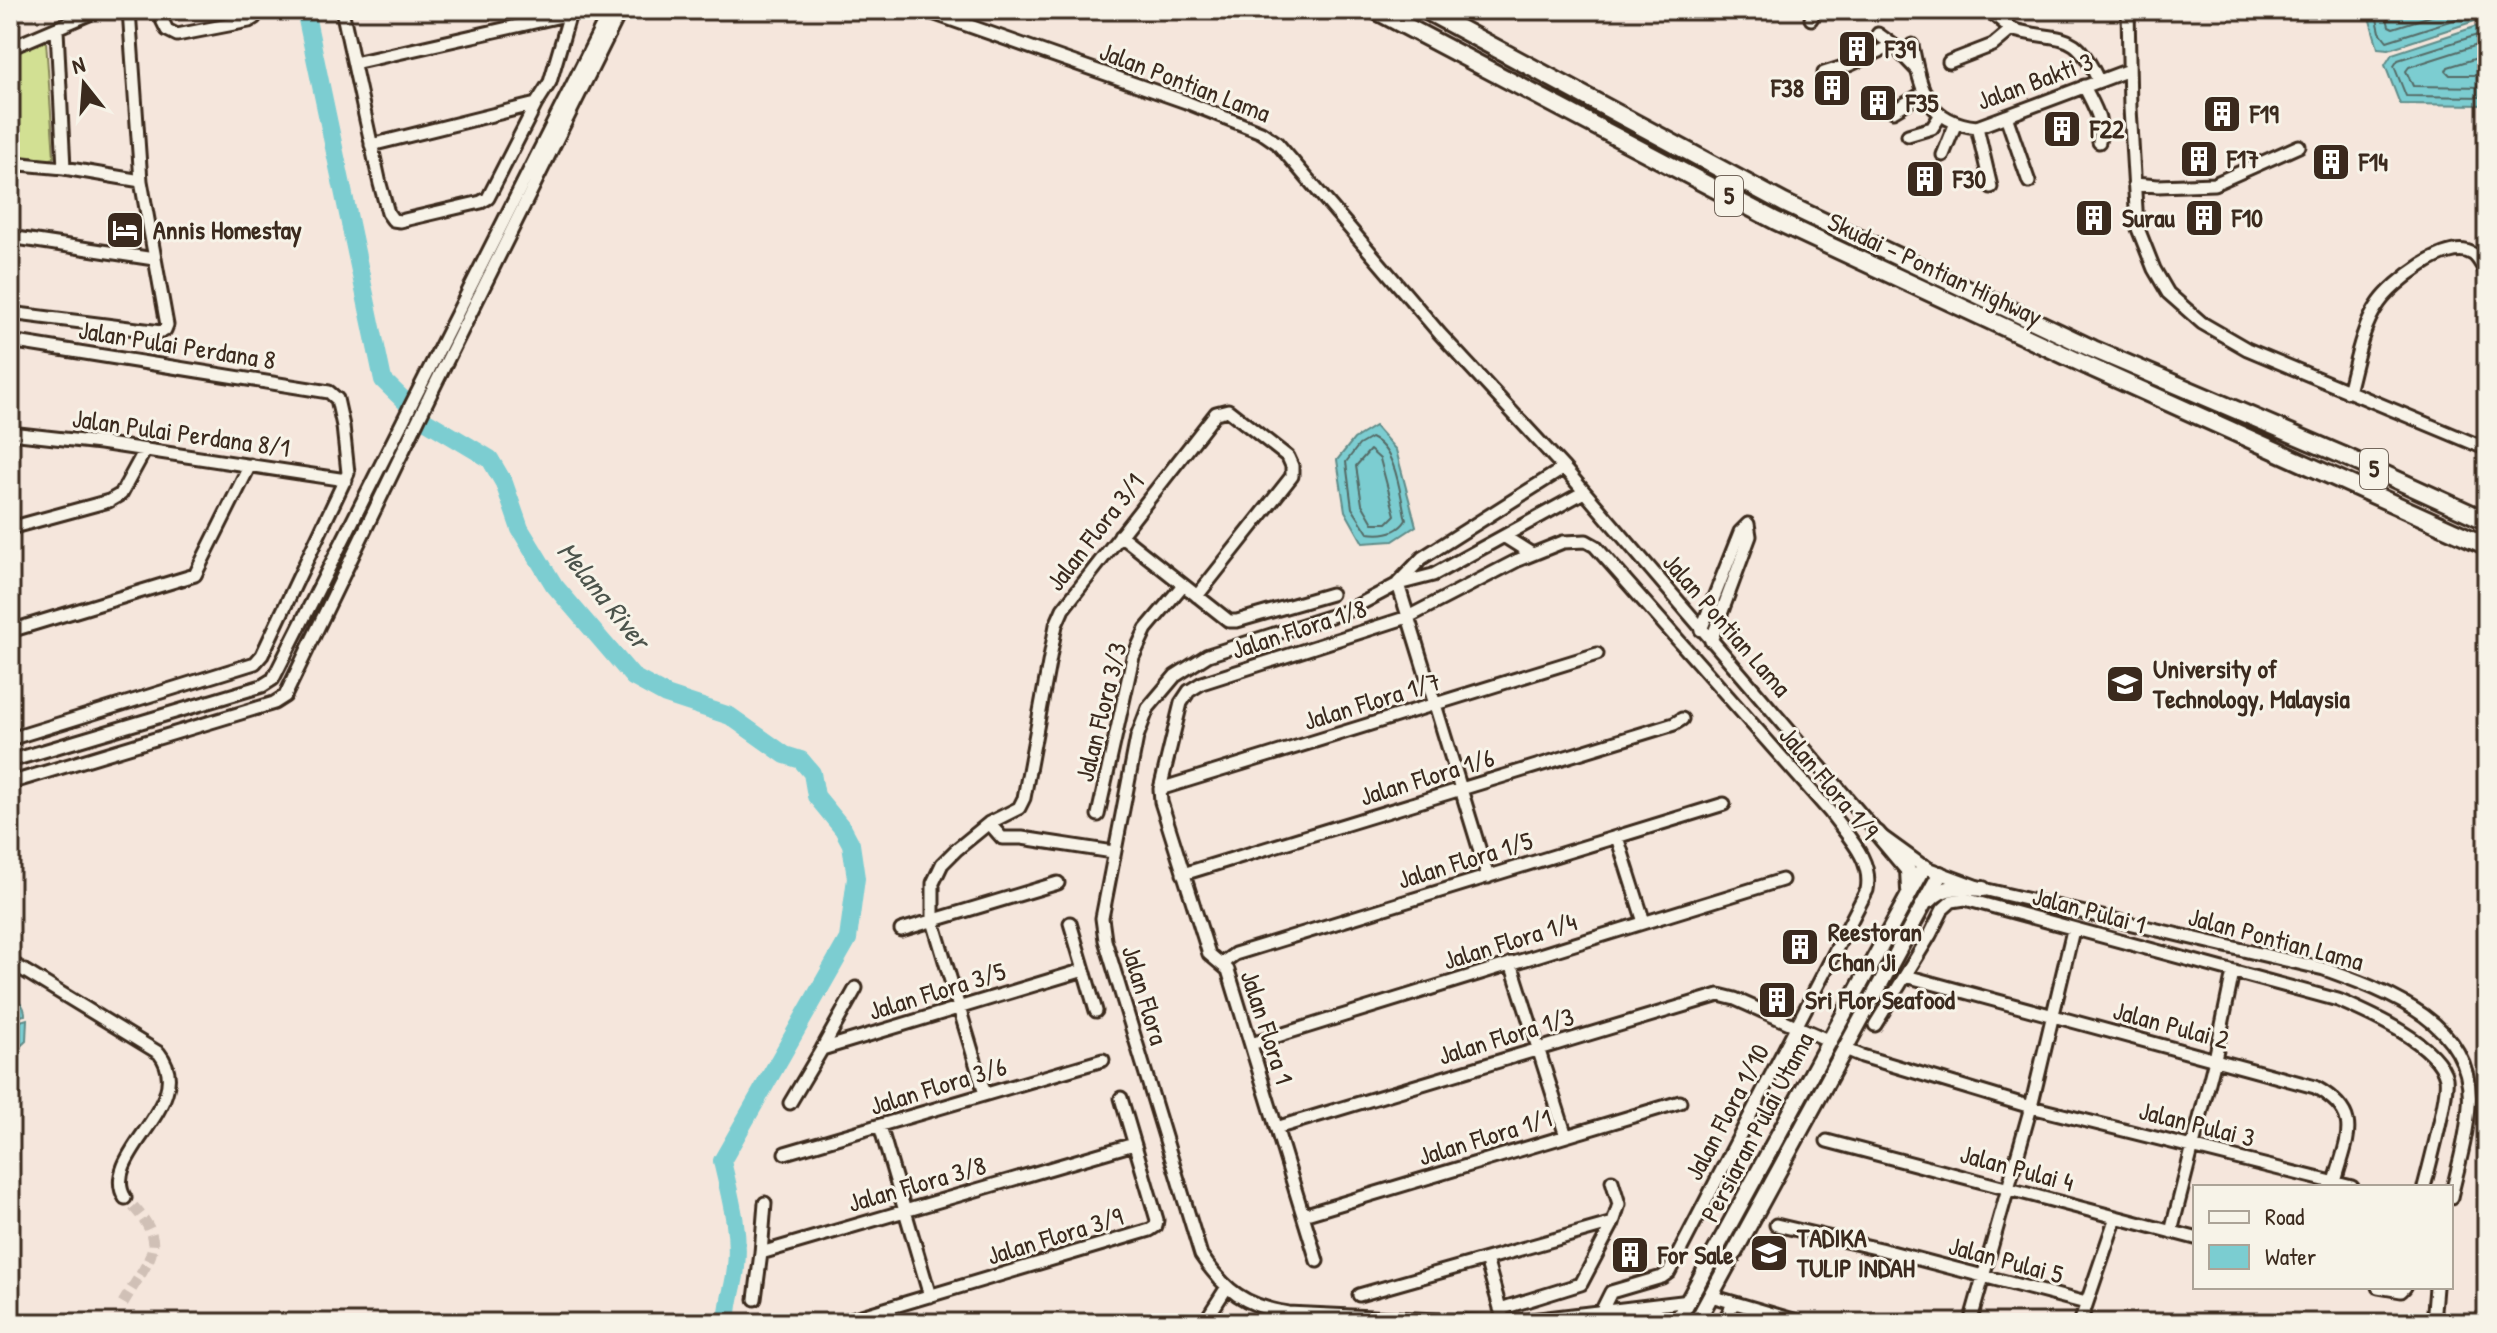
<svg xmlns="http://www.w3.org/2000/svg" width="2497" height="1333" viewBox="0 0 2497 1333" font-family="'Patrick Hand',sans-serif">
<style>
.green{fill:#d2e093;stroke:#868558;stroke-width:2}
.water{fill:#7bcdd1;stroke:#618c89;stroke-width:2}
.lines{fill:none;stroke-linecap:round;stroke-linejoin:round}
.shore{stroke:#556b66;stroke-width:2}
.river{stroke:#7bcdd1;stroke-width:18}
.minor-tunnel{stroke:#d0c0b6;stroke-width:11;stroke-dasharray:11 5.5;stroke-linecap:butt}
.minor-casing{stroke:#3b2a1e;stroke-width:17}
.major-casing{stroke:#3b2a1e;stroke-width:20}
.highway-casing{stroke:#3b2a1e;stroke-width:22}
.minor{stroke:#f7f3e8;stroke-width:11}
.major{stroke:#f7f3e8;stroke-width:14}
.highway{stroke:#f7f3e8;stroke-width:16}
.labels{text-anchor:middle;stroke-width:6;stroke-linejoin:round;paint-order:stroke}
.shield{fill:#f7f3e8;stroke:#73665b;stroke-width:2}
.shield-label{font-size:24px;font-weight:bold;fill:#3b2a1e}
.poi-label{font-size:26px;font-weight:bold;fill:#3b2a1e;stroke:#f7f3e8;text-anchor:start}
.street-label{font-size:26px;fill:#3b2a1e;stroke:#f7f3e8}
.water-label{font-size:28px;font-style:italic;fill:#4b534b;stroke:#f7f3e8}
</style>
<rect width="100%" height="100%" fill="#f5e6dc"/>
<filter id="ink" filterUnits="userSpaceOnUse"><feTurbulence type="fractalNoise" baseFrequency=".0125" numOctaves="2"/><feDisplacementMap in="SourceGraphic" scale="16" xChannelSelector="R" yChannelSelector="G"/><feConvolveMatrix kernelMatrix="1 2 1 2 8 2 1 2 1" color-interpolation-filters="sRGB"/></filter>
<g filter="url(#ink)">
<path class="green" d="M 46,41 L 54,157 L 50,160 L 10,154 L 10,53 Z"/>
<path class="water" d="M 2367,10 L 2487,10 L 2487,17 L 2389,49 L 2378,48 Z
M 2487,23 L 2487,105 L 2400,104 L 2385,65 L 2392,54 Z
M 1375,426 L 1396,450 L 1416,526 L 1393,541 L 1363,543 L 1345,511 L 1337,460 L 1354,439 Z
M 10,995 C 18,1000 25,1004 25,1015 L 11,1018 Z
M 27,1019 L 26,1041 L 12,1054 L 10,1024 Z"/>
<g class="lines">
<path class="shore" d="M 2375,10 L 2380,32 L 2387,41 L 2484,10
M 2385,10 L 2389,26 L 2393,28 L 2450,10
M 2487,32 L 2398,60 L 2394,66 L 2406,96 L 2487,97
M 2487,42 L 2409,67 L 2406,71 L 2413,86 L 2487,87
M 2487,55 L 2448,67 L 2446,71 L 2450,75 L 2487,75
M 1371,438 C 1397,449 1400,495 1406,520 C 1398,533 1383,535 1368,533 L 1352,508 L 1346,462 L 1359,445 Z
M 1370,450 L 1380,459 L 1395,515 L 1387,523 L 1373,523 L 1362,504 L 1356,466 Z"/>
<path class="river" d="M 305,10 L 383,380 L 423,419 L 490,459 L 504,483 L 520,529 L 554,585 L 633,677 L 666,695 L 730,716 L 785,755 L 801,760 L 812,773 L 816,796 L 843,829 L 851,844 L 856,878 L 848,939 L 722,1161 C 730,1196 740,1231 736,1267 C 735,1286 726,1304 728,1323"/>
<path class="minor-tunnel" d="M 123,1303 C 151,1255 172,1244 125,1198"/>
<g class="minor-casing">
<path id="minor" d="M 157,10 L 167,30 L 177,35 L 249,21 L 254,18 L 253,10
M 342,10 L 380,184 L 388,213 L 393,220 L 400,221 L 481,202 L 488,198 L 536,104 L 550,82 L 571,10
M 924,10 L 1186,102 L 1261,132 L 1277,143 L 1440,334 L 1564,468 L 1877,833 L 1924,867 L 1983,889 L 2324,969 C 2388,992 2476,1023 2469,1106 C 2467,1137 2458,1167 2451,1197
M 1987,10 C 1999,16 2006,28 2018,31 C 2064,42 2075,29 2098,80
M 2128,10 L 2130,108 L 2137,226 L 2154,269 L 2168,293 L 2202,323 L 2247,349 L 2487,449
M 1811,19 L 1815,10
M 57,30 L 64,168
M 1878,34 L 1893,45 L 1917,70
M 1912,45 C 1921,89 1926,122 1977,127 L 2129,70
M 10,48 L 99,10
M 1949,62 L 1993,45 L 2012,29
M 354,63 L 570,14
M 1824,73 L 1849,65 L 1893,45
M 2084,86 C 2093,105 2105,121 2099,142
M 1893,111 L 1925,92
M 2006,116 L 2029,182
M 1977,127 L 1991,187
M 1908,135 L 1932,128 L 1940,116
M 371,145 L 536,104
M 1943,155 L 1955,125
M 10,163 L 64,168 L 141,181
M 2134,184 L 2158,186 L 2214,184 L 2299,146
M 10,237 L 154,259
M 10,313 L 161,332 L 165,330 L 167,325 L 141,181 L 129,10
M 10,341 L 329,392 L 337,399 L 343,426 L 348,473 L 262,655 L 255,663 L 10,739
M 2348,392 C 2356,363 2361,328 2379,303 C 2393,283 2448,238 2473,254 C 2479,258 2483,268 2487,274
M 10,433 L 100,443 L 346,480
M 10,528 L 109,501 L 121,494 L 145,450
M 1120,535 L 1229,621 L 1237,621 L 1331,594
M 1505,537 L 1532,554
M 1398,583 L 1422,558 L 1564,468
M 1398,584 L 1488,877
M 1701,630 L 1740,532 L 1748,524
M 10,631 L 195,575 L 250,465
M 1711,641 L 1750,536 L 1748,524
M 10,761 L 262,686 L 273,679 L 610,10
M 10,769 L 13,782 L 10,792
M 13,782 L 274,703 L 285,696 L 432,391 L 621,10
M 1160,789 L 1597,654
M 1098,815 L 1133,657 L 1146,629 L 1183,585
M 989,823 L 1002,838 L 1022,838 L 1113,852
M 1617,837 L 1644,922
M 1183,874 L 1674,724 L 1682,719
M 1070,923 L 1084,970
M 901,930 L 1058,883
M 10,962 L 159,1053 C 199,1103 98,1155 125,1198
M 1511,963 L 1566,1136
M 1221,964 L 1235,954 L 1724,804
M 1906,976 L 2315,1087 C 2364,1114 2347,1137 2335,1182
M 1875,1025 L 1930,935 L 1943,909 L 1952,901 L 1965,899 L 2338,1000 C 2368,1013 2438,1043 2446,1078 C 2449,1094 2429,1167 2424,1187
M 1251,1044 L 1782,880
M 822,1049 L 856,988
M 1845,1049 L 1862,1056 L 2031,1107 L 2352,1187
M 985,1094 L 933,921 L 933,883 L 942,864 L 956,850 L 989,823 L 1019,808 L 1024,798 L 1056,625 L 1063,609 L 1216,413 L 1228,410 L 1288,457 L 1292,466 L 1292,476 L 1197,596
M 790,1103 L 822,1049 L 1084,970 L 1096,1011
M 880,1126 L 930,1296
M 1276,1128 L 1719,995 L 1735,999 L 1830,1041
M 1827,1141 L 2195,1238
M 785,1153 L 1103,1060
M 765,1203 L 761,1253 L 1134,1144
M 1303,1215 L 1680,1102
M 1776,1225 L 1880,1249 L 2086,1303
M 2171,1232 L 2215,1059 L 2233,972
M 1486,1259 L 1502,1315
M 1317,1261 L 1228,970 L 1209,954 L 1161,802 L 1160,789 L 1181,703 L 1189,691 L 1202,683 L 1408,617 L 1518,560 L 1563,542 L 1586,541 L 1595,546 L 1830,812 C 1847,836 1873,859 1867,890 L 1669,1272 L 1662,1277 L 1611,1292 L 1601,1312
M 2378,1287 L 2401,1291 L 2405,1287
M 1359,1295 L 1613,1223
M 1711,1296 L 1804,1323
M 755,1299 L 761,1253
M 1500,1309 L 1581,1284 L 1613,1223 L 1619,1204 L 1612,1181
M 1619,1311 L 1648,1323
M 838,1323 L 1150,1230 L 1156,1226 L 1157,1220 L 1121,1098
M 1204,1323 L 1227,1287
M 1500,1323 L 1288,1313 C 1245,1306 1225,1291 1201,1255 L 1105,940 L 1102,918 L 1137,737 L 1148,708 L 1175,676 L 1208,655 L 1347,611 L 1398,584 L 1433,575 L 1584,492
M 1505,1323 L 1690,1301
M 1723,1323 L 1733,1304
M 1970,1323 L 2031,1107 L 2073,930
M 2080,1323 L 2116,1217
M 2433,1323 L 2436,1287"/>
</g>
<g class="major-casing">
<path id="major" d="M 1877,833 L 1908,870 L 1909,890
M 1930,900 C 1944,884 1964,887 1983,889
M 1676,1323 L 1924,867
M 1696,1323 L 1940,874"/>
</g>
<g class="highway-casing">
<path id="highway" d="M 1375,10 L 1776,221 L 2090,367 L 2487,546
M 1425,10 L 1784,203 L 2093,349 L 2342,455 L 2487,521"/>
</g>
<use href="#minor" class="minor"/>
<use href="#major" class="major"/>
<use href="#highway" class="highway"/>
</g>
</g>
<defs>
<g id="building-square" transform="scale(2)"><rect x="-9" y="-9" width="18" height="18" rx="4" fill="#3b2a1e" stroke="#f7f3e8"/><path d="M-4-6H4V6H1V3H-1V6H-4ZM-2.5-4.3h1.7v1.8h-1.7ZM.8-4.3h1.7v1.8H.8ZM-2.5-1h1.7V.8h-1.7ZM.8-1h1.7V.8H.8Z" fill="#fff"/></g>
<g id="hotel-square" transform="scale(2)"><rect x="-9" y="-9" width="18" height="18" rx="4" fill="#3b2a1e" stroke="#f7f3e8"/><path d="M-6-4.5h1.5V1H6V5H4.5V3h-9V5H-6ZM-4 0a1.8 1.8 0 1 1 3.6 0ZM.5 0V-2.5h3Q6-2.5 6 0Z" fill="#fff"/></g>
<g id="university-square" transform="scale(2)"><rect x="-9" y="-9" width="18" height="18" rx="4" fill="#3b2a1e" stroke="#f7f3e8"/><path d="M0-5L7-2L0 1L-7-2ZM-4 1L0 2.5L4 1V4Q0 6-4 4Z" fill="#fff"/></g>
<g id="school-square" transform="scale(2)"><rect x="-9" y="-9" width="18" height="18" rx="4" fill="#3b2a1e" stroke="#f7f3e8"/><path d="M0-5L7-2L0 1L-7-2ZM-4 1L0 2.5L4 1V4Q0 6-4 4Z" fill="#fff"/></g>
</defs>
<g fill-rule="evenodd">
<use href="#building-square" x="1857" y="49"/>
<use href="#building-square" x="1832" y="88"/>
<use href="#building-square" x="1878" y="103"/>
<use href="#building-square" x="2222" y="114"/>
<use href="#building-square" x="2062" y="129"/>
<use href="#building-square" x="2199" y="159"/>
<use href="#building-square" x="2331" y="162"/>
<use href="#building-square" x="1925" y="179"/>
<use href="#building-square" x="2094" y="218"/>
<use href="#building-square" x="2204" y="218"/>
<use href="#hotel-square" x="125" y="230"/>
<use href="#university-square" x="2125" y="684"/>
<use href="#building-square" x="1800" y="947"/>
<use href="#building-square" x="1777" y="1000"/>
<use href="#school-square" x="1769" y="1253"/>
<use href="#building-square" x="1630" y="1255"/>
</g>
<g class="labels">
<g class="shield">
<rect x="1715" y="176" width="28" height="40" rx="6"/>
<rect x="2360" y="449" width="28" height="40" rx="6"/>
</g>
<g class="shield-label">
<text x="1729" y="204">5</text>
<text x="2374" y="477">5</text>
</g>
<g class="poi-label">
<text x="1885" y="58">F39</text>
<text x="1804" y="97" text-anchor="end">F38</text>
<text x="1906" y="112">F35</text>
<text x="2250" y="123">F19</text>
<text x="2090" y="138">F22</text>
<text x="2227" y="168">F17</text>
<text x="2359" y="171">F14</text>
<text x="1953" y="188">F30</text>
<text x="2122" y="227">Surau</text>
<text x="2232" y="227">F10</text>
<text x="153" y="239">Annis Homestay</text>
<text x="2153" y="678">University of<tspan x="2153" dy="30">Technology, Malaysia</tspan></text>
<text x="1828" y="941">Reestoran<tspan x="1828" dy="30">Chan Ji</tspan></text>
<text x="1805" y="1009">Sri Flor Seafood</text>
<text x="1797" y="1247">TADIKA<tspan x="1797" dy="30">TULIP INDAH</tspan></text>
<text x="1658" y="1264">For Sale</text>
</g>
<g class="street-label">
<text transform="translate(2035 81) rotate(-20)" y="9">Jalan Bakti 3</text>
<text transform="translate(1185 82) rotate(21)" y="9">Jalan Pontian Lama</text>
<text transform="translate(1935 269) rotate(25)" y="9">Skudai - Pontian Highway</text>
<text transform="translate(177 345) rotate(9)" y="9">Jalan Pulai Perdana 8</text>
<text transform="translate(181 433) rotate(8)" y="9">Jalan Pulai Perdana 8/1</text>
<text transform="translate(1095 532) rotate(-52)" y="9">Jalan Flora 3/1</text>
<text transform="translate(1727 625) rotate(49)" y="9">Jalan Pontian Lama</text>
<text transform="translate(1299 629) rotate(-18)" y="9">Jalan Flora 1/8</text>
<text transform="translate(1372 701) rotate(-17)" y="9">Jalan Flora 1/7</text>
<text transform="translate(1101 712) rotate(-76)" y="9">Jalan Flora 3/3</text>
<text transform="translate(1427 777) rotate(-17)" y="9">Jalan Flora 1/6</text>
<text transform="translate(1829 783) rotate(50)" y="9">Jalan Flora 1/9</text>
<text transform="translate(1465 860) rotate(-17)" y="9">Jalan Flora 1/5</text>
<text transform="translate(2089 910) rotate(15)" y="9">Jalan Pulai 1</text>
<text transform="translate(2276 939) rotate(15)" y="9">Jalan Pontian Lama</text>
<text transform="translate(1510 941) rotate(-17)" y="9">Jalan Flora 1/4</text>
<text transform="translate(937 991) rotate(-17)" y="9">Jalan Flora 3/5</text>
<text transform="translate(1145 995) rotate(73)" y="9">Jalan Flora</text>
<text transform="translate(2171 1025) rotate(15)" y="9">Jalan Pulai 2</text>
<text transform="translate(1267 1027) rotate(72)" y="9">Jalan Flora 1</text>
<text transform="translate(1506 1036) rotate(-17)" y="9">Jalan Flora 1/3</text>
<text transform="translate(938 1086) rotate(-17)" y="9">Jalan Flora 3/6</text>
<text transform="translate(1727 1112) rotate(-62)" y="9">Jalan Flora 1/10</text>
<text transform="translate(2197 1124) rotate(14)" y="9">Jalan Pulai 3</text>
<text transform="translate(1757 1127) rotate(-62)" y="9">Persiaran Pulai Utama</text>
<text transform="translate(1485 1137) rotate(-17)" y="9">Jalan Flora 1/1</text>
<text transform="translate(2017 1168) rotate(15)" y="9">Jalan Pulai 4</text>
<text transform="translate(917 1184) rotate(-16)" y="9">Jalan Flora 3/8</text>
<text transform="translate(1055 1236) rotate(-17)" y="9">Jalan Flora 3/9</text>
<text transform="translate(2006 1260) rotate(15)" y="9">Jalan Pulai 5</text>
</g>
<g class="water-label">
<text transform="translate(604 595) rotate(51)" y="10">Melana River</text>
</g>
</g>
<rect width="2497" height="1333" fill="none" stroke="#f7f3e8" stroke-width="40"/>
<rect x="20" y="20" width="2457" height="1293" fill="none" stroke="#3b2a1e" stroke-width="3" filter="url(#ink)"/>
<rect x="2193" y="1185" width="260" height="104" fill="#f7f3e8" stroke="#aca397" stroke-width="2"/>
<rect x="2209" y="1211" width="40" height="12" fill="#f7f3e8" stroke="#aca397" stroke-width="2"/>
<text x="2265" y="1225" font-size="24" fill="#3b2a1e">Road</text>
<rect x="2209" y="1245" width="40" height="24" fill="#7bcdd1" stroke="#aca397" stroke-width="2"/>
<text x="2265" y="1265" font-size="24" fill="#3b2a1e">Water</text>
<g transform="translate(84 84) rotate(343)" stroke="#f7f3e8" stroke-width="6" paint-order="stroke">
<path d="M0-6L14 30L0 20L-14 30Z" fill="#3b2a1e"/>
<text y="-12" font-size="22" font-weight="bold" text-anchor="middle" fill="#3b2a1e">N</text>
</g>
</svg>
